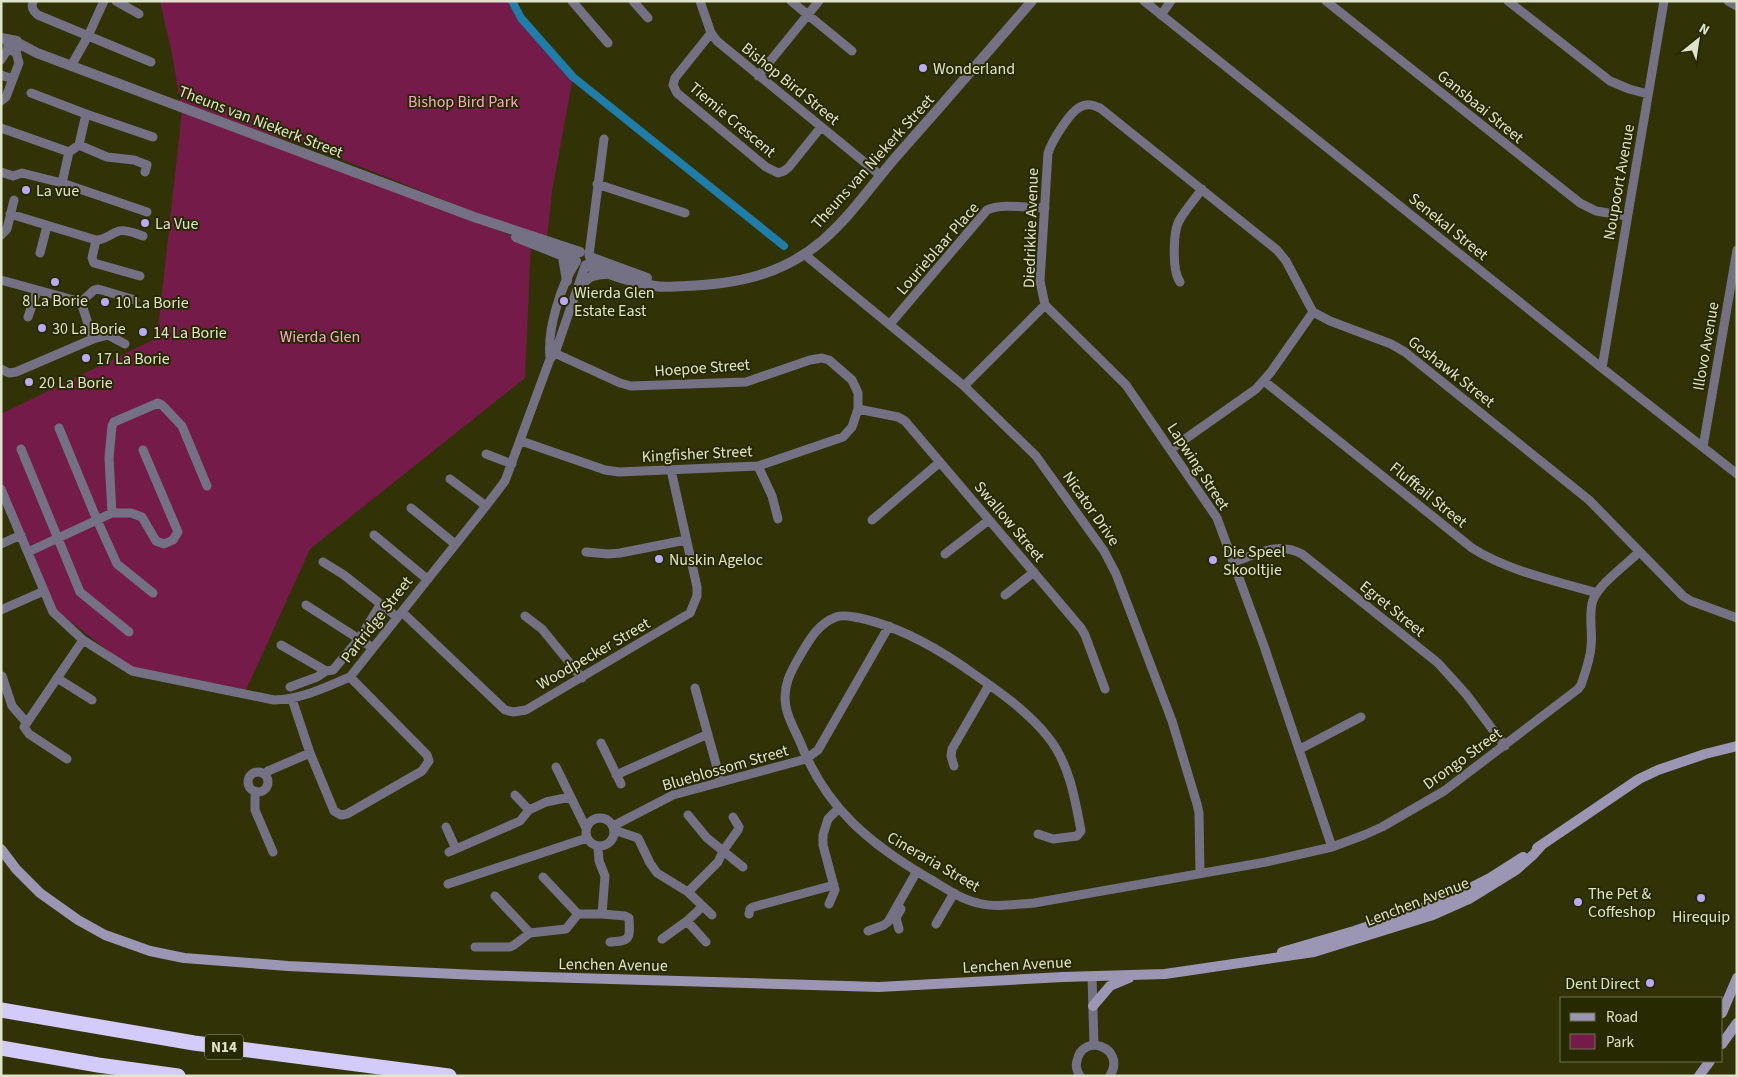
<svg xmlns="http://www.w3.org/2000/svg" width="1738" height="1077" viewBox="0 0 1738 1077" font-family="'Source Sans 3',sans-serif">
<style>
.green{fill:#741b49}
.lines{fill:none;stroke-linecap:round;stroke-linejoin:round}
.canal{stroke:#1f7ea9;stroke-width:8}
.minor{stroke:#757184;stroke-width:9}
.tertiary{stroke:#757184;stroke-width:10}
.secondary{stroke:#9b96b3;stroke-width:10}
.motorway{stroke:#d3cbf9;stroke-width:15}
.poi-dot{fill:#baaaf6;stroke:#272900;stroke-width:2}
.labels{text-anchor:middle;stroke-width:4;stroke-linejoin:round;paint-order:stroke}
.shield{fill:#272900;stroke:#a8ab8e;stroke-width:1}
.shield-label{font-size:15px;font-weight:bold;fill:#e0e3cb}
.poi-label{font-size:16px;fill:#e0e3cb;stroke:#272900;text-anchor:start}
.street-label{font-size:16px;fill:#e0e3cb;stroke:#272900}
.park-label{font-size:16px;fill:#f5a9c8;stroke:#272900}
</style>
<rect width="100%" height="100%" fill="#313306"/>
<path class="green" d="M 160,1 L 512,1 L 521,18 L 573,77 L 552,191 L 547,238 L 506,225 L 319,150 L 181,107 L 173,59 Z
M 182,112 L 531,243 L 525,378 L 310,549 L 246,690 L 130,668 L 57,611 L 1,481 L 1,414 L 157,338 Z"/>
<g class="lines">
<path class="canal" d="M 512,1 L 521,18 L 573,77 L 784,246"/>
<path class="minor" d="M 33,1 C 31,8 33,11 38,15 L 151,62
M 116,1 L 139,14
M 572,1 L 608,43
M 633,1 L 648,18
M 700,1 L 711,33 L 717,41 L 880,175
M 791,1 L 852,51
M 1144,1 L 1602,368 L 1737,474
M 1326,1 L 1580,203 L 1596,211 L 1627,216
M 1508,1 L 1610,81 L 1629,89 L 1648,94
M 1728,1 L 1737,6
M 1161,15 L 1171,1
M 711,33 L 675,78 L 673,85 L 677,93 L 766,167 L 778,173 L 784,171 L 789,167 L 821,127
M 1,60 L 8,48
M 71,66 L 88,36 L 104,1
M 1,75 L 13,79
M 758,76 L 819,1
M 1,101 L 6,97 L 19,63 L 16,52
M 86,114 L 153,137
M 1,128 L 69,152 L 79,145 L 86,114 L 31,93
M 79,145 L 107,157 L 134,160 L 147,165 L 145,172
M 1,172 L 13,176 L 22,173 L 62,183 L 147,212
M 62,183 L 69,152
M 597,184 L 685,213
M 10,214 L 96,240 C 105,240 110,234 119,231 C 127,229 136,234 143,236
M 1,235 L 7,229 L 14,200
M 96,240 L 92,258 L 94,263 L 140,276
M 40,253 L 47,226
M 804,254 L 964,386 L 1036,456 L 1104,551 L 1116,574 L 1172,721 L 1197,804 L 1199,813 L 1200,873
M 589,255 L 604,139
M 1,280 L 81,302 L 93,339 L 16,372 L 9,373 L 1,369
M 1180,282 C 1172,271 1173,232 1179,221 C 1185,210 1195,199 1202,189
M 81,302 L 94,290 L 98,289 L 135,300
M 1045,305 L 1126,385 L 1217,518 L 1264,646 L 1332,847
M 28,317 L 37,291
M 890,324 L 987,210 C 1001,203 1029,208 1045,208
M 93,339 L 108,335 L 125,344
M 550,357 C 547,329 561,285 576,262
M 1602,368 L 1664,1
M 1264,381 L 1472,548 C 1508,571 1556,581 1597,593
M 964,386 L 1045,305 L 1040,281 L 1048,153 C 1052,141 1069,113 1080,107 C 1087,103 1093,105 1100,108 L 1277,250 L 1286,261 L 1313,312 L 1330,321 L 1391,344 L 1405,352 L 1589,500 L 1683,596 L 1691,601 L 1737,618
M 858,409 L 898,417 L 905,421 L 1081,628 L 1085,635 L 1105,689
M 59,428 L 97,520 L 117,564 L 153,593
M 521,441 L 605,470 L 619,472 L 758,466 L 843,437 L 852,427 L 858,409 L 858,393 L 852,380 L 829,360 L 822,358 L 810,360 L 746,382 L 631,386 L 620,383 L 550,351
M 1703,447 L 1737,250
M 21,449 L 80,592 L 129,632
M 1171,449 L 1256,389 L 1271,372 L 1313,312
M 486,454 L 512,464
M 758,466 L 772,496 L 778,519
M 450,479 L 486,506
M 1,489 L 53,612 L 83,640 L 132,671 L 274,700 C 300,700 326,687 350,677 L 486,506 L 505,481 L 550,359 L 555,353 L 585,266
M 411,508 L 455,544
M 112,513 L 109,458 L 112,426 L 114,422 L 158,403 L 162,405 L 182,426 L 207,486
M 872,520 L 940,462
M 374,535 L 427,579
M 1,544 L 21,535
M 28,552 L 112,513 L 131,513 L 142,517 L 156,541 L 164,544 L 173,540 L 178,532 L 143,450
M 586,552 L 608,554 L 620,553 L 686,540
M 945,554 L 989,520
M 323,562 L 344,575 L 397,617
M 1234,562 C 1258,554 1277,541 1302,554 L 1438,663 L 1466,694 L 1505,746
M 1005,595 L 1034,572
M 306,605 L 373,648
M 1,610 L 44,591
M 402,612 L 505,710 L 513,712 L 526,710 L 690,613 L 697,596 L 697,587 L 671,470
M 525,616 L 542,629 L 582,678
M 281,645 L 326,671 L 333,670 L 359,639 L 380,605
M 2,676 L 12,706 L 27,723
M 57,678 L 92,700
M 290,687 L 317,677 L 326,671
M 695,688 L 721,782
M 292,699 L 310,753 L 334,811 L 341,815 L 347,814 L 422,771 L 429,761 L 427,755 L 350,677
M 601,743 L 621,784
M 1300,749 L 1361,717
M 67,759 L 29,734 L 24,727 L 83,640
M 954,766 L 951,756 L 952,749 L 989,685
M 556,767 L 586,828
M248 782a10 10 0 1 1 20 0a10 10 0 1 1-20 0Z
M 265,775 L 268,771 L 310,753
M 616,775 L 708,734
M 255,791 L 255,810 L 273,852
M 515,795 L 529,810
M 688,815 L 707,838 L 743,867
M586 832a14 14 0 1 1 28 0a14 14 0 1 1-28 0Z
M 613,826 L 673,795 L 806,759 L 818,750 L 889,626
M 446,827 L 456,849
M 614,830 L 638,838 L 650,863 L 657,873 L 688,892 L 712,915
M 1038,834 L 1053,839 L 1077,836 L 1081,831 C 1075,798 1069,763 1048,737 C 1025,708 991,686 961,665 C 930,644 896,626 860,618 C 852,617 844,614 836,617 C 818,624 810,639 801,654 C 791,671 782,686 786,707 C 788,719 796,732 801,744 C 826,808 870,844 928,878 C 944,887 960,899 978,903 C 996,908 1016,904 1034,903 L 1266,862 L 1332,847 L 1364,835 L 1382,827 L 1444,791 L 1578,689 L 1581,685 C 1585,673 1590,660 1591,647 C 1593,632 1588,614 1593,600 C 1600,583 1626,565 1639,552
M 449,852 L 520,821 L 529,810 L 546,802 L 570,797
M 543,877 L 578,914
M 448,884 L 587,838
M 688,892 L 718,862 L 723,851 L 738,830 L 739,827 L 733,817
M 495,896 L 530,933
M 829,904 L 835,890 L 823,845 L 823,835 L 828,819 L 838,809
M 602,914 L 625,916 L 629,918 C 630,939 631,941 610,942
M 749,914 L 750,909 L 753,907 L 834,885
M 687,921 L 706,942
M 936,924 L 954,893
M 899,929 L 896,918 L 901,909
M 868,931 L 884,925 L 888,922 L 917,871
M 662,939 L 687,921 L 702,907
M 475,947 L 510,947 L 514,945 L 530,933 L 566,929 L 578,914 L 602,914 L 605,876 L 599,861 L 598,846
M 1092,976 L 1094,1045
M 1080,1076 C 1077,1071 1075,1066 1077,1061 C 1082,1032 1127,1047 1110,1076"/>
<path class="tertiary" d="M 1,38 L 17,41 L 19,46 L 15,51 L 10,50 L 8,43 L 12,40
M 18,43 L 37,53 L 474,217 L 580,252
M 516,237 L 576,261
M 563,257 L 567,281
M 590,257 L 647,278
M 586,265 C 608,274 632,283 655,286 C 665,288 675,286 685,286 C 737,284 782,275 822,241 C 850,217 871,186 895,158 C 941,106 986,54 1032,1
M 578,288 C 589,277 590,275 605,274"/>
<path class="secondary" d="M 1537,848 L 1639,779 L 1658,770 L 1705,754 L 1737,746
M 1,849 L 16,869 L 40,893 L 78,920 L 105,935 L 150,951 L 184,958 L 288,966 L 477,975 L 879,987 L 1063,977 L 1165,974 L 1314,952 L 1433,915 L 1469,899 L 1516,870 L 1533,855 L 1541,846
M 1282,952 L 1354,931 L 1449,899 L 1490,878 L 1523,857
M 1093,1006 L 1110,986 L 1129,978
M 1722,1013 L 1737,978
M 1722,1044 L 1737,1023
M 1699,1076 L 1710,1061"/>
<path class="motorway" d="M 1,1010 L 194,1043 L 449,1076
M 1,1048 L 98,1065 L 178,1076"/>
</g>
<g class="poi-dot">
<circle cx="923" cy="68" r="5"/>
<circle cx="26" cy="190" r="5"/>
<circle cx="145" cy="223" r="5"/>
<circle cx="55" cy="282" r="5"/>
<circle cx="564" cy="301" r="5"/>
<circle cx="105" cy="302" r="5"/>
<circle cx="42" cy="328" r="5"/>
<circle cx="143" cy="332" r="5"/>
<circle cx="86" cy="358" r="5"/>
<circle cx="29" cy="382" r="5"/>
<circle cx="659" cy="559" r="5"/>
<circle cx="1213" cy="560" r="5"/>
<circle cx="1701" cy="898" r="5"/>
<circle cx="1578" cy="902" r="5"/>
<circle cx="1650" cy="983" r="5"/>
</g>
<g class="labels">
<rect class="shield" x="205" y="1034.5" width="38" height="25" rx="4"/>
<g class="shield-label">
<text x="224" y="1052">N14</text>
</g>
<g class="poi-label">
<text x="933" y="74">Wonderland</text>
<text x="36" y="196">La vue</text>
<text x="155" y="229">La Vue</text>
<text x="574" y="298">Wierda Glen<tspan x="574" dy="18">Estate East</tspan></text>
<text x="55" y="306" text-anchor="middle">8 La Borie</text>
<text x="115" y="308">10 La Borie</text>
<text x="52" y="334">30 La Borie</text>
<text x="153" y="338">14 La Borie</text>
<text x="96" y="364">17 La Borie</text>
<text x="39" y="388">20 La Borie</text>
<text x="1223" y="557">Die Speel<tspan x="1223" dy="18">Skooltjie</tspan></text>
<text x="669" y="565">Nuskin Ageloc</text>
<text x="1588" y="899">The Pet &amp;<tspan x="1588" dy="18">Coffeshop</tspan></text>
<text x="1701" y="922" text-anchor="middle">Hirequip</text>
<text x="1640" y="989" text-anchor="end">Dent Direct</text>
</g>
<g class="street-label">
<text transform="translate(791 83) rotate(39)" y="6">Bishop Bird Street</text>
<text transform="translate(1481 106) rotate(39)" y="6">Gansbaai Street</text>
<text transform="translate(733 119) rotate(40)" y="6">Tiemie Crescent</text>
<text transform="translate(261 121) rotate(21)" y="6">Theuns van Niekerk Street</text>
<text transform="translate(872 161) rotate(-48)" y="6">Theuns van Niekerk Street</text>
<text transform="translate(1618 182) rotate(-80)" y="6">Noupoort Avenue</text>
<text transform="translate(1449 226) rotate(39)" y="6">Senekal Street</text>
<text transform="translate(1030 228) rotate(-88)" y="6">Diedrikkie Avenue</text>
<text transform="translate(937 248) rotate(-49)" y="6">Lourieblaar Place</text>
<text transform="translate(1705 346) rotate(-80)" y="6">Illovo Avenue</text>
<text transform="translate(702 367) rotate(-4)" y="6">Hoepoe Street</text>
<text transform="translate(1452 371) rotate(38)" y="6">Goshawk Street</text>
<text transform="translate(697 453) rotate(-3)" y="6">Kingfisher Street</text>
<text transform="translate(1199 466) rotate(57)" y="6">Lapwing Street</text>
<text transform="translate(1429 494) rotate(39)" y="6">Flufftail Street</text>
<text transform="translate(1092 508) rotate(55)" y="6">Nicator Drive</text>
<text transform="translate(1010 521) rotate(50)" y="6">Swallow Street</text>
<text transform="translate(1393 608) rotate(39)" y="6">Egret Street</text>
<text transform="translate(376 619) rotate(-52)" y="6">Partridge Street</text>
<text transform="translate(593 653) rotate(-30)" y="6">Woodpecker Street</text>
<text transform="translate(1462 758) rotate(-36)" y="6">Drongo Street</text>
<text transform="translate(725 767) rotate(-16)" y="6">Blueblossom Street</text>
<text transform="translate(934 861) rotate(30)" y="6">Cineraria Street</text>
<text transform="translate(1417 901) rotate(-21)" y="6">Lenchen Avenue</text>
<text transform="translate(613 964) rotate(1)" y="6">Lenchen Avenue</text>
<text transform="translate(1017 964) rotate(-3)" y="6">Lenchen Avenue</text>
</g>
<g class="park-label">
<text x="463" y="107">Bishop Bird Park</text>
<text x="320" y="342">Wierda Glen</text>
</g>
</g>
<rect width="1738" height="1077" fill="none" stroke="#e0e3cb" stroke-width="5"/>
<rect x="1560" y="997" width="162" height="65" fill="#272900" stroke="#717351"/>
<rect x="1570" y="1013" width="25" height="8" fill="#9b96b3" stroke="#717351"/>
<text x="1606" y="1022" font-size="15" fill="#e0e3cb">Road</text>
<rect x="1570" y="1034" width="25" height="15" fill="#741b49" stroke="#717351"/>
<text x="1606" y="1047" font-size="15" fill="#e0e3cb">Park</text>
<g transform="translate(1698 40) rotate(30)" stroke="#272900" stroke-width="4" paint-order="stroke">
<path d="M0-4L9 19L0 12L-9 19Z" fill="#e0e3cb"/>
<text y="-8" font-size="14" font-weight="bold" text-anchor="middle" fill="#e0e3cb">N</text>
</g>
</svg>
